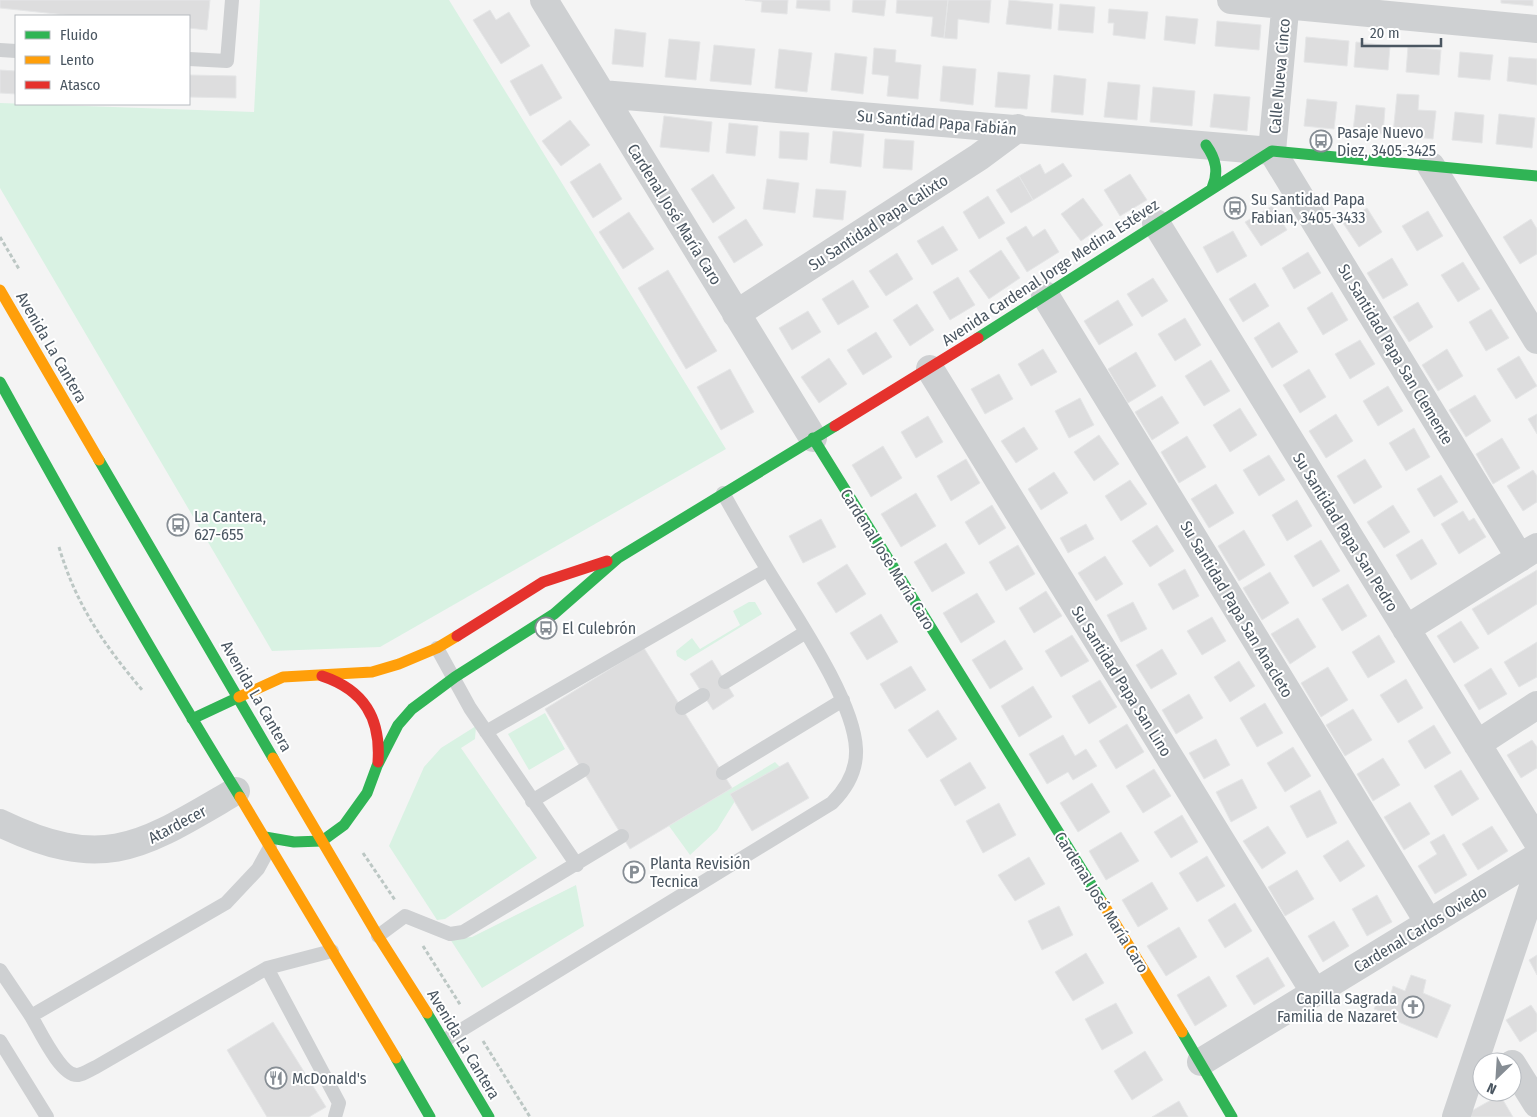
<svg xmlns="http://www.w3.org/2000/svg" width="1537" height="1117" viewBox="0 0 1537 1117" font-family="'Fira Sans Condensed',sans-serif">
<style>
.green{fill:#d9f2e3}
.building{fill:#ddddde;stroke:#e5e6e7}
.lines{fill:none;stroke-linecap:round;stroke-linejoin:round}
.path{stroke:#bcc7c4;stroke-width:3;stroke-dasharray:4 2.5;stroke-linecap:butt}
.lane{stroke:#ced0d2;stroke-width:14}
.street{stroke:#ced0d2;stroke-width:28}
.fast{stroke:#30b455;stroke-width:11}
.slow{stroke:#ff9f0a;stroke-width:11}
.jam{stroke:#e5322d;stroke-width:11}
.labels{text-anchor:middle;stroke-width:4;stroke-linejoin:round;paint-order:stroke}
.street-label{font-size:16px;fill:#4a5661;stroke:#fff}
.poi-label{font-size:16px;fill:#4a5661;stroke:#fff;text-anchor:start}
</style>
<rect width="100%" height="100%" fill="#f4f4f4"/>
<path class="green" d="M 260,0 L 449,0 L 726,449 L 380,647 L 272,651 L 0,188 L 0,103 L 254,112 Z
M 749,602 L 755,602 L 762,614 L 685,661 L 677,656 L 676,651 L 692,638 L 700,649 L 740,625 L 733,611 Z
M 545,713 L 565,749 L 529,770 L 508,734 Z
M 476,726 L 475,739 L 461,748 L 537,858 L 445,919 L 437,920 L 389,846 L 424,767 L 441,748 Z
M 775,762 L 781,768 L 740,793 L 717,830 L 690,855 L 669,826 Z
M 576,885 L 584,926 L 482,988 L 450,939 L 472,937 Z"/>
<path class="building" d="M 0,0 L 210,0 L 207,30 L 189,28 L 189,16 L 75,16 L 0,8 Z
M 745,0 L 788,0 L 787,14 L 761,12 L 762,2 Z
M 797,0 L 830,0 L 830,11 L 796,8 Z
M 853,0 L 886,0 L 884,16 L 852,12 Z
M 897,0 L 948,0 L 944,38 L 931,36 L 933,17 L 896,13 Z
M 948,0 L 991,0 L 989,23 L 958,19 L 957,39 L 944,38 Z
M 1009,0 L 1053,4 L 1051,29 L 1006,24 Z
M 1501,0 L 1533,0 L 1533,6 L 1501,3 Z
M 1060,4 L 1095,7 L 1093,33 L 1058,30 Z
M 1109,9 L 1148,12 L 1145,39 L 1113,35 L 1114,23 L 1108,23 Z
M 490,10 L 496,20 L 509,12 L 530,46 L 501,64 L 473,20 Z
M 1166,16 L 1198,19 L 1195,44 L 1164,40 Z
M 1217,21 L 1261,25 L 1259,50 L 1215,46 Z
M 615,29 L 646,33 L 643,67 L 612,64 Z
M 1306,37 L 1349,41 L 1347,66 L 1304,62 Z
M 669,39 L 700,42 L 696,80 L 665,77 Z
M 1356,42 L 1390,46 L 1388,70 L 1354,67 Z
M 714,45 L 755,49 L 751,85 L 710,81 Z
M 1408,47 L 1441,50 L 1439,75 L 1406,72 Z
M 874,48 L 896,50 L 895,62 L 921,65 L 918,99 L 887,96 L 889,76 L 872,74 Z
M 779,49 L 812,53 L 807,92 L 775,88 Z
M 1460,52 L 1493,55 L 1490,80 L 1458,77 Z
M 835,53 L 867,57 L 863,94 L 831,90 Z
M 1509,57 L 1537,59 L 1537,85 L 1507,81 Z
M 542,64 L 562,98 L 530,116 L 510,81 Z
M 943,66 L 976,69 L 973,105 L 940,101 Z
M 0,70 L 16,71 L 16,94 L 0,93 Z
M 998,72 L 1030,75 L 1027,109 L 995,107 Z
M 189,75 L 236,76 L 236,98 L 189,97 Z
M 1054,75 L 1086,79 L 1083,115 L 1051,112 Z
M 1108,82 L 1140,85 L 1137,120 L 1104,117 Z
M 1153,87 L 1195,91 L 1192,126 L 1150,122 Z
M 1214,94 L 1250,97 L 1247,131 L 1210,127 Z
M 1397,94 L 1419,95 L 1418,110 L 1436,111 L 1433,139 L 1393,134 Z
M 1307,99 L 1337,102 L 1334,129 L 1304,126 Z
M 1356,105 L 1385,108 L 1383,134 L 1353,131 Z
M 1455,112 L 1484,115 L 1482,143 L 1452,140 Z
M 1499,114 L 1535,118 L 1532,148 L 1496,144 Z
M 664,116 L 712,122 L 709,152 L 660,147 Z
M 570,120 L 590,145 L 561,166 L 542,141 Z
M 729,123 L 758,126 L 755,156 L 726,153 Z
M 780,131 L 809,133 L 807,160 L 779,158 Z
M 833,131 L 864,134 L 861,167 L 830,163 Z
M 885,139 L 914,141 L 912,170 L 883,168 Z
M 600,163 L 622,199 L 593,218 L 570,182 Z
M 1063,163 L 1072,176 L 1033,200 L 1019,176 L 1040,164 L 1045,174 Z
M 713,174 L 735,208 L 713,223 L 691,189 Z
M 1130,174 L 1147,200 L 1120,216 L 1104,190 Z
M 1019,176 L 1033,200 L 1011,213 L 996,190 Z
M 767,179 L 799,183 L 795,213 L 763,209 Z
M 816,189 L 846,191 L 843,220 L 813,217 Z
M 988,196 L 1005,223 L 979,239 L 963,212 Z
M 1083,198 L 1103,225 L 1081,241 L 1061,214 Z
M 1272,206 L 1287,230 L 1261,246 L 1245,222 Z
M 1367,208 L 1382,232 L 1359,247 L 1343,223 Z
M 1428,211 L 1443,236 L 1417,251 L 1402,226 Z
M 629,212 L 654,249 L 623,269 L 599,232 Z
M 746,219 L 763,245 L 734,263 L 718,237 Z
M 1531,219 L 1537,229 L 1537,254 L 1520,264 L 1503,237 Z
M 943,226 L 958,250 L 932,265 L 917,241 Z
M 1026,226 L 1033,237 L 1045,229 L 1059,252 L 1027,272 L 1006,238 Z
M 1233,231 L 1247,256 L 1217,273 L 1203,247 Z
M 1001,250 L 1020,278 L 989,299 L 969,271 Z
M 1308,252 L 1321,273 L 1294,289 L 1282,268 Z
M 897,253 L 913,279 L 886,296 L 869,271 Z
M 1392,258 L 1408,285 L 1383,299 L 1367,273 Z
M 1463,262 L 1480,289 L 1458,302 L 1441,275 Z
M 668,270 L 717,351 L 686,369 L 638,288 Z
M 958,277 L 975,305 L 950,320 L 933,292 Z
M 1153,278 L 1168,301 L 1142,317 L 1127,294 Z
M 853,280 L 869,307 L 838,325 L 822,299 Z
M 1255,283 L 1269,306 L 1243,322 L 1229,299 Z
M 1332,292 L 1348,320 L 1323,335 L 1307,308 Z
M 1118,300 L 1133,325 L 1099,345 L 1084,321 Z
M 1418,302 L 1433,327 L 1409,342 L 1393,317 Z
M 917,304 L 934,330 L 910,346 L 893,320 Z
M 1491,309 L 1509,338 L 1486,351 L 1469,322 Z
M 808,311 L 821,332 L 792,350 L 779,328 Z
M 1185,318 L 1201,345 L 1175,361 L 1158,334 Z
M 1279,322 L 1298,352 L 1272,368 L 1254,338 Z
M 876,332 L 892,357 L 863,375 L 847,350 Z
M 1360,340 L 1375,364 L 1350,379 L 1335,354 Z
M 1043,349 L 1057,372 L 1031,386 L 1018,364 Z
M 1447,349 L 1463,376 L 1438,391 L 1422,365 Z
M 1136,352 L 1156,386 L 1128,403 L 1108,369 Z
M 1519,356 L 1537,386 L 1516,399 L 1497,369 Z
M 829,358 L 847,384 L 819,403 L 801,377 Z
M 1211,360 L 1230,391 L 1204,406 L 1185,376 Z
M 730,369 L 754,412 L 721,430 L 697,387 Z
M 1309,369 L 1326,397 L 1300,413 L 1283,385 Z
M 999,374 L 1013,399 L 985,414 L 971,389 Z
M 1388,386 L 1403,411 L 1378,426 L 1363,401 Z
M 1475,395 L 1491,421 L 1466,437 L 1449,410 Z
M 1162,396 L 1179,423 L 1152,440 L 1135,412 Z
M 1080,398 L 1094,425 L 1069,438 L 1055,411 Z
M 1240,408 L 1257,435 L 1230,452 L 1213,425 Z
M 1336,414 L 1353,441 L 1326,458 L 1309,431 Z
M 1537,414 L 1537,434 L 1528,419 Z
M 928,416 L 943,442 L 916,458 L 901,432 Z
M 1024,427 L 1038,449 L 1016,463 L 1001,441 Z
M 1414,428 L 1430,457 L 1406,471 L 1389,443 Z
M 1099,435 L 1119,464 L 1094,481 L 1074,452 Z
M 1187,436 L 1206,467 L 1179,483 L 1161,452 Z
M 1502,438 L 1520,468 L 1493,484 L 1476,454 Z
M 883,446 L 902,478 L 871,497 L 852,465 Z
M 1269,455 L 1285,480 L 1259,496 L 1243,470 Z
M 966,459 L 980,483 L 951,501 L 937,476 Z
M 1365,459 L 1382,487 L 1354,504 L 1337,476 Z
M 1533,470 L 1537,476 L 1537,502 L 1523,511 L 1507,486 Z
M 1054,472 L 1068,493 L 1041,510 L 1028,489 Z
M 1441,475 L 1458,502 L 1434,517 L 1417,489 Z
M 1130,480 L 1147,504 L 1121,521 L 1105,496 Z
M 1216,484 L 1234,513 L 1209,528 L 1191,499 Z
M 916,493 L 936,526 L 901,547 L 881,514 Z
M 1297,500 L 1312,526 L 1287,541 L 1272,515 Z
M 992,505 L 1006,528 L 979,545 L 965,522 Z
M 1393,505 L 1410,532 L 1384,548 L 1367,522 Z
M 1463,511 L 1469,521 L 1474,518 L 1486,537 L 1459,554 L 1441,524 Z
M 821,519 L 836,547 L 803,563 L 789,536 Z
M 1086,524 L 1094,539 L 1068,553 L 1060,538 Z
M 1157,525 L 1174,551 L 1150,567 L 1132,541 Z
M 1244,530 L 1265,565 L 1239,581 L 1218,546 Z
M 1422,539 L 1437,564 L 1411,580 L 1396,555 Z
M 1321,540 L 1340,571 L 1313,587 L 1294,556 Z
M 946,543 L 965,573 L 932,592 L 914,562 Z
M 1018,545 L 1035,574 L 1006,591 L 989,562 Z
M 1105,556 L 1123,584 L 1096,601 L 1078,573 Z
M 847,564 L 866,594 L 836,613 L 817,583 Z
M 1185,569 L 1199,596 L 1173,610 L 1158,584 Z
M 1537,570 L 1537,604 L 1488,635 L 1472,609 Z
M 1270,572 L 1289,603 L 1262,620 L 1243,588 Z
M 1348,584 L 1367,616 L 1342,631 L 1322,599 Z
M 1046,591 L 1062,616 L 1034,633 L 1019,608 Z
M 977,593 L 995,622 L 961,643 L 943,613 Z
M 1133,602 L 1147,629 L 1121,642 L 1107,615 Z
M 881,614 L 898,642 L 867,660 L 850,633 Z
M 1212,617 L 1226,641 L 1202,655 L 1187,631 Z
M 1298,618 L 1316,647 L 1290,664 L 1271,634 Z
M 1461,621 L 1479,648 L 1454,663 L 1437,636 Z
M 1072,635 L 1089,661 L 1061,677 L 1045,651 Z
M 1379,635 L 1395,662 L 1368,678 L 1352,652 Z
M 1005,640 L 1023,669 L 990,689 L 972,660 Z
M 1537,642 L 1537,677 L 1519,687 L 1504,662 Z
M 644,648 L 732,788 L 630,849 L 545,709 Z
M 1162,649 L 1177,674 L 1151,689 L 1136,665 Z
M 712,660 L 734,696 L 713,710 L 690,674 Z
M 1239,661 L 1255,686 L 1230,702 L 1214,677 Z
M 911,666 L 926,690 L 895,709 L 880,684 Z
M 1328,667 L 1348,700 L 1321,717 L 1301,683 Z
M 1491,668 L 1507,694 L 1479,710 L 1464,685 Z
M 1406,679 L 1423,708 L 1398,723 L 1380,695 Z
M 1100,680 L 1117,707 L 1089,724 L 1072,696 Z
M 1033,686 L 1052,717 L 1019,737 L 1001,706 Z
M 1189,694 L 1203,718 L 1176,734 L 1162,710 Z
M 1265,703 L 1283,733 L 1257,747 L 1240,718 Z
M 1353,709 L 1372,740 L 1345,756 L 1326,725 Z
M 938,710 L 957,739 L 927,758 L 908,730 Z
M 1127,724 L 1144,752 L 1116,769 L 1099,741 Z
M 1434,725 L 1451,753 L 1425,769 L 1408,741 Z
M 1063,735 L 1075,756 L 1086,749 L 1097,766 L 1073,780 L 1068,772 L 1047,784 L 1029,754 Z
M 1216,739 L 1230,765 L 1204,779 L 1189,753 Z
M 1532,740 L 1537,747 L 1537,768 L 1521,778 L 1507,755 Z
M 1293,747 L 1311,776 L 1285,792 L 1267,763 Z
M 1383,758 L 1400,785 L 1373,801 L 1357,774 Z
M 788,762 L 809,798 L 752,831 L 730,794 Z
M 970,762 L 986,788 L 955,806 L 940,780 Z
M 1154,769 L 1171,796 L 1143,813 L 1126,786 Z
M 1461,770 L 1479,799 L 1452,816 L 1434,786 Z
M 1242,779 L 1257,808 L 1231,822 L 1216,792 Z
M 1092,783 L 1110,812 L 1078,832 L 1060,803 Z
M 1320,790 L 1337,823 L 1307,838 L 1290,806 Z
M 1410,802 L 1430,834 L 1404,850 L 1384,817 Z
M 999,803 L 1016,835 L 983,853 L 966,821 Z
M 1182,815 L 1198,842 L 1171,858 L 1154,832 Z
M 1268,826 L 1286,853 L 1262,869 L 1243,841 Z
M 1492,826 L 1508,851 L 1478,870 L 1462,844 Z
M 1121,832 L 1139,861 L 1106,880 L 1089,851 Z
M 1444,834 L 1467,875 L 1435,894 L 1418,866 L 1437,854 L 1430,842 Z
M 1348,840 L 1365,866 L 1340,882 L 1323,856 Z
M 1207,856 L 1225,886 L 1197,902 L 1179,873 Z
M 1029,857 L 1045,884 L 1015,901 L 998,875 Z
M 1297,870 L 1314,899 L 1285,916 L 1268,887 Z
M 1152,882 L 1168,909 L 1138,927 L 1122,900 Z
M 1377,895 L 1392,922 L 1367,936 L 1352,909 Z
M 1235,903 L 1252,931 L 1225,948 L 1208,920 Z
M 1059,906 L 1073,935 L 1042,950 L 1028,921 Z
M 1334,921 L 1349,946 L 1323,962 L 1308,936 Z
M 1179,927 L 1197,957 L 1166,976 L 1147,946 Z
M 1086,953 L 1104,983 L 1073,1001 L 1055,972 Z
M 1537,955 L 1537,975 L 1529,960 Z
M 1268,957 L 1285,986 L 1254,1005 L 1236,976 Z
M 1411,975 L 1426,980 L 1423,993 L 1451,1005 L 1437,1038 L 1382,1015 L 1383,1012 L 1374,1009 L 1380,997 L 1389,1002 L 1393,986 L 1405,991 Z
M 1209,976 L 1227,1006 L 1195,1026 L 1177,995 Z
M 1116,1003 L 1133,1033 L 1102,1050 L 1085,1019 Z
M 1531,1005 L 1537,1014 L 1537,1031 L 1520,1042 L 1506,1020 Z
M 273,1022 L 326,1107 L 309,1117 L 267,1117 L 227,1050 Z
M 1145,1051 L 1163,1080 L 1132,1100 L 1114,1071 Z
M 1500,1095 L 1513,1117 L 1471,1117 L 1468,1113 Z
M 1179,1101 L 1188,1117 L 1152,1117 Z"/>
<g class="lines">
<path class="path" d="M 0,237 L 19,269
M 59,547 C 76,605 104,645 143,691
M 363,853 L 395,900
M 423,946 L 461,1006
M 483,1041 L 530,1117"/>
<path class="lane" d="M 0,50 L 16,51
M 189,59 L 227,61 L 232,0
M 437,648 L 470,708 L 577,865
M 725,682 L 806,632
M 682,708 L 703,695
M 486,732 L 767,570
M 723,773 L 843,700
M 532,801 L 583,770
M 270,847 L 258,869 L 226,903 L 31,1016 C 39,1029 61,1077 78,1075 C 84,1074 91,1069 96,1067 L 267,968 L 332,951
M 378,936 L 405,916 L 450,934 L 463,932 L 622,836
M 267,968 L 339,1103 L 335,1117
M 0,970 L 31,1016
M 445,1040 L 832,803 C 847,788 857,771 856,749 C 854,700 795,615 769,572 C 753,546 738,520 723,493
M 0,1041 L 47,1117"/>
<path class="street" d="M 544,0 L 813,438
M 1231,0 L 1537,29
M 602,94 L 1272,151
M 1272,151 L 1520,558
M 1272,151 L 1286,0
M 1431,166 L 1537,340
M 1156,223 L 1537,841
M 1045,295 L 1429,923
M 736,314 L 979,157 L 1018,128
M 930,369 L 1315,993
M 1406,629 L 1537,547
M 1477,744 L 1537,705
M 0,823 C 106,874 143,845 236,791
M 1201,1062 L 1537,857
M 1512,1064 L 1537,1104
M 1456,1117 L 1537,875"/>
<path class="fast" d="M 1206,145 C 1216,159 1219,172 1212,188
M 978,338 L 1272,151 L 1537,176
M 0,382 C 77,522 156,661 240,797
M 813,438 L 1102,902
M 99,460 L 273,758
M 192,719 L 239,697
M 265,837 L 294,842 L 322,841
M 322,841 L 344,825 L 367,793 L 377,766 L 398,725 L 412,709 L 455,677 L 554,614 L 618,558 L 835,426
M 427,1013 L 489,1117
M 1182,1032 L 1232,1117
M 396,1058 L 430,1117"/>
<path class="slow" d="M 0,290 L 99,460
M 239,697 L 283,677 L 372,672 L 399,664 L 437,648 L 457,636
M 273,758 L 378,936 L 427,1013
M 240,797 L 396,1058
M 1102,902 L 1182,1032"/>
<path class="jam" d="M 835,426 L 978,338
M 457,636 L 543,582 L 607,561
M 322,676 C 364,690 381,718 378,762"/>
</g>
<defs>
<g id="bus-ring" transform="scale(1.125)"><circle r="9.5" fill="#fff" stroke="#868d94" stroke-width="1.5"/><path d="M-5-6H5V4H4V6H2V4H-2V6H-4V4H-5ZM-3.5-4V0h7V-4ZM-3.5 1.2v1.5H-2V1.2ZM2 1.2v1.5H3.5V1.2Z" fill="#868d94"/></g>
<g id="parking-ring" transform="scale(1.125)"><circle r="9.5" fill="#fff" stroke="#868d94" stroke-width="1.5"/><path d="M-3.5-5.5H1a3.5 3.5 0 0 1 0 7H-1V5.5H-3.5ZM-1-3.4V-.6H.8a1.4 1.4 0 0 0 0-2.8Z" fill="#868d94"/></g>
<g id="church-ring" transform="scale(1.125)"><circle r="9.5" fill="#fff" stroke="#868d94" stroke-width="1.5"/><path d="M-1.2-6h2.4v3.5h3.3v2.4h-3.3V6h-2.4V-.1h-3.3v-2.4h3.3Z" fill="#868d94"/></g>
<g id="restaurant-ring" transform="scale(1.125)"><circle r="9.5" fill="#fff" stroke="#868d94" stroke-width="1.5"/><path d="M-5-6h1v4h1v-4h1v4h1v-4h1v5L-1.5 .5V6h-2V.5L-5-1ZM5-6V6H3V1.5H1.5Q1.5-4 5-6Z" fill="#868d94"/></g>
</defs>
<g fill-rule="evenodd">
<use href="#bus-ring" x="1321" y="141"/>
<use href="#bus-ring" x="1235" y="208"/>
<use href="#bus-ring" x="178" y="525"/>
<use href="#bus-ring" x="546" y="628"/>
<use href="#parking-ring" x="634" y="872"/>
<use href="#church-ring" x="1413" y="1007"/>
<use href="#restaurant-ring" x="276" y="1078"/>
</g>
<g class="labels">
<g class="street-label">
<text transform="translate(1279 76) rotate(-85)" y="6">Calle Nueva Cinco</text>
<text transform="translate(937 122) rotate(5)" y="6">Su Santidad Papa Fabián</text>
<text transform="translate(675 214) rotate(58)" y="6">Cardenal José María Caro</text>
<text transform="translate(878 222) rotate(-33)" y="6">Su Santidad Papa Calixto</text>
<text transform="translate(1050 272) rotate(-33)" y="6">Avenida Cardenal Jorge Medina Estévez</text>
<text transform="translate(52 347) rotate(60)" y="6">Avenida La Cantera</text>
<text transform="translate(1396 354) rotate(59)" y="6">Su Santidad Papa San Clemente</text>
<text transform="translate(1346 532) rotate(58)" y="6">Su Santidad Papa San Pedro</text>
<text transform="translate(888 559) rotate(58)" y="6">Cardenal José María Caro</text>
<text transform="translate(1237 609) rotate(59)" y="6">Su Santidad Papa San Anacleto</text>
<text transform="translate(1122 681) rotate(58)" y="6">Su Santidad Papa San Lino</text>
<text transform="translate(257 696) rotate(60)" y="6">Avenida La Cantera</text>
<text transform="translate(177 824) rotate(-28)" y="6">Atardecer</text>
<text transform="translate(1102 902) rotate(58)" y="6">Cardenal José María Caro</text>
<text transform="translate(1420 929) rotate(-31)" y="6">Cardenal Carlos Oviedo</text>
<text transform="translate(464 1044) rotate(59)" y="6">Avenida La Cantera</text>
</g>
<g class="poi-label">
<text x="1337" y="138">Pasaje Nuevo<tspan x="1337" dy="18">Diez, 3405-3425</tspan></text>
<text x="1251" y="205">Su Santidad Papa<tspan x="1251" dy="18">Fabian, 3405-3433</tspan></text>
<text x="194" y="522">La Cantera,<tspan x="194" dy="18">627-655</tspan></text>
<text x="562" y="634">El Culebrón</text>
<text x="650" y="869">Planta Revisión<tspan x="650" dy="18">Tecnica</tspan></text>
<text x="1397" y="1004" text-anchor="end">Capilla Sagrada<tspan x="1397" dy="18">Familia de Nazaret</tspan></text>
<text x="292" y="1084">McDonald's</text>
</g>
</g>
<rect x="15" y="15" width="175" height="90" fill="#ffffff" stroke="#b7bbc0"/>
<rect x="25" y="31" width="25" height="8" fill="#30b455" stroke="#b7bbc0"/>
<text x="60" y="40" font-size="15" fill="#4a5661">Fluido</text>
<rect x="25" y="56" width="25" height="8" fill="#ff9f0a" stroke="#b7bbc0"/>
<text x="60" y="65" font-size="15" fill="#4a5661">Lento</text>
<rect x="25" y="81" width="25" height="8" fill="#e5322d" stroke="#b7bbc0"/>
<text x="60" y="90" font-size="15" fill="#4a5661">Atasco</text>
<g transform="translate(1497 1077) rotate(205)"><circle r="24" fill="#ffffff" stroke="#b7bbc0"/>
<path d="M0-4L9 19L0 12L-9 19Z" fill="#868d94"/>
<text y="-8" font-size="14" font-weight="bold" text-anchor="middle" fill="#4a5661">N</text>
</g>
<path d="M1362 38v8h79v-8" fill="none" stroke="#4a5661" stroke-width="2.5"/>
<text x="1370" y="38" font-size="15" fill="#4a5661" stroke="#ffffff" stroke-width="4" paint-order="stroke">20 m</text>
</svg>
